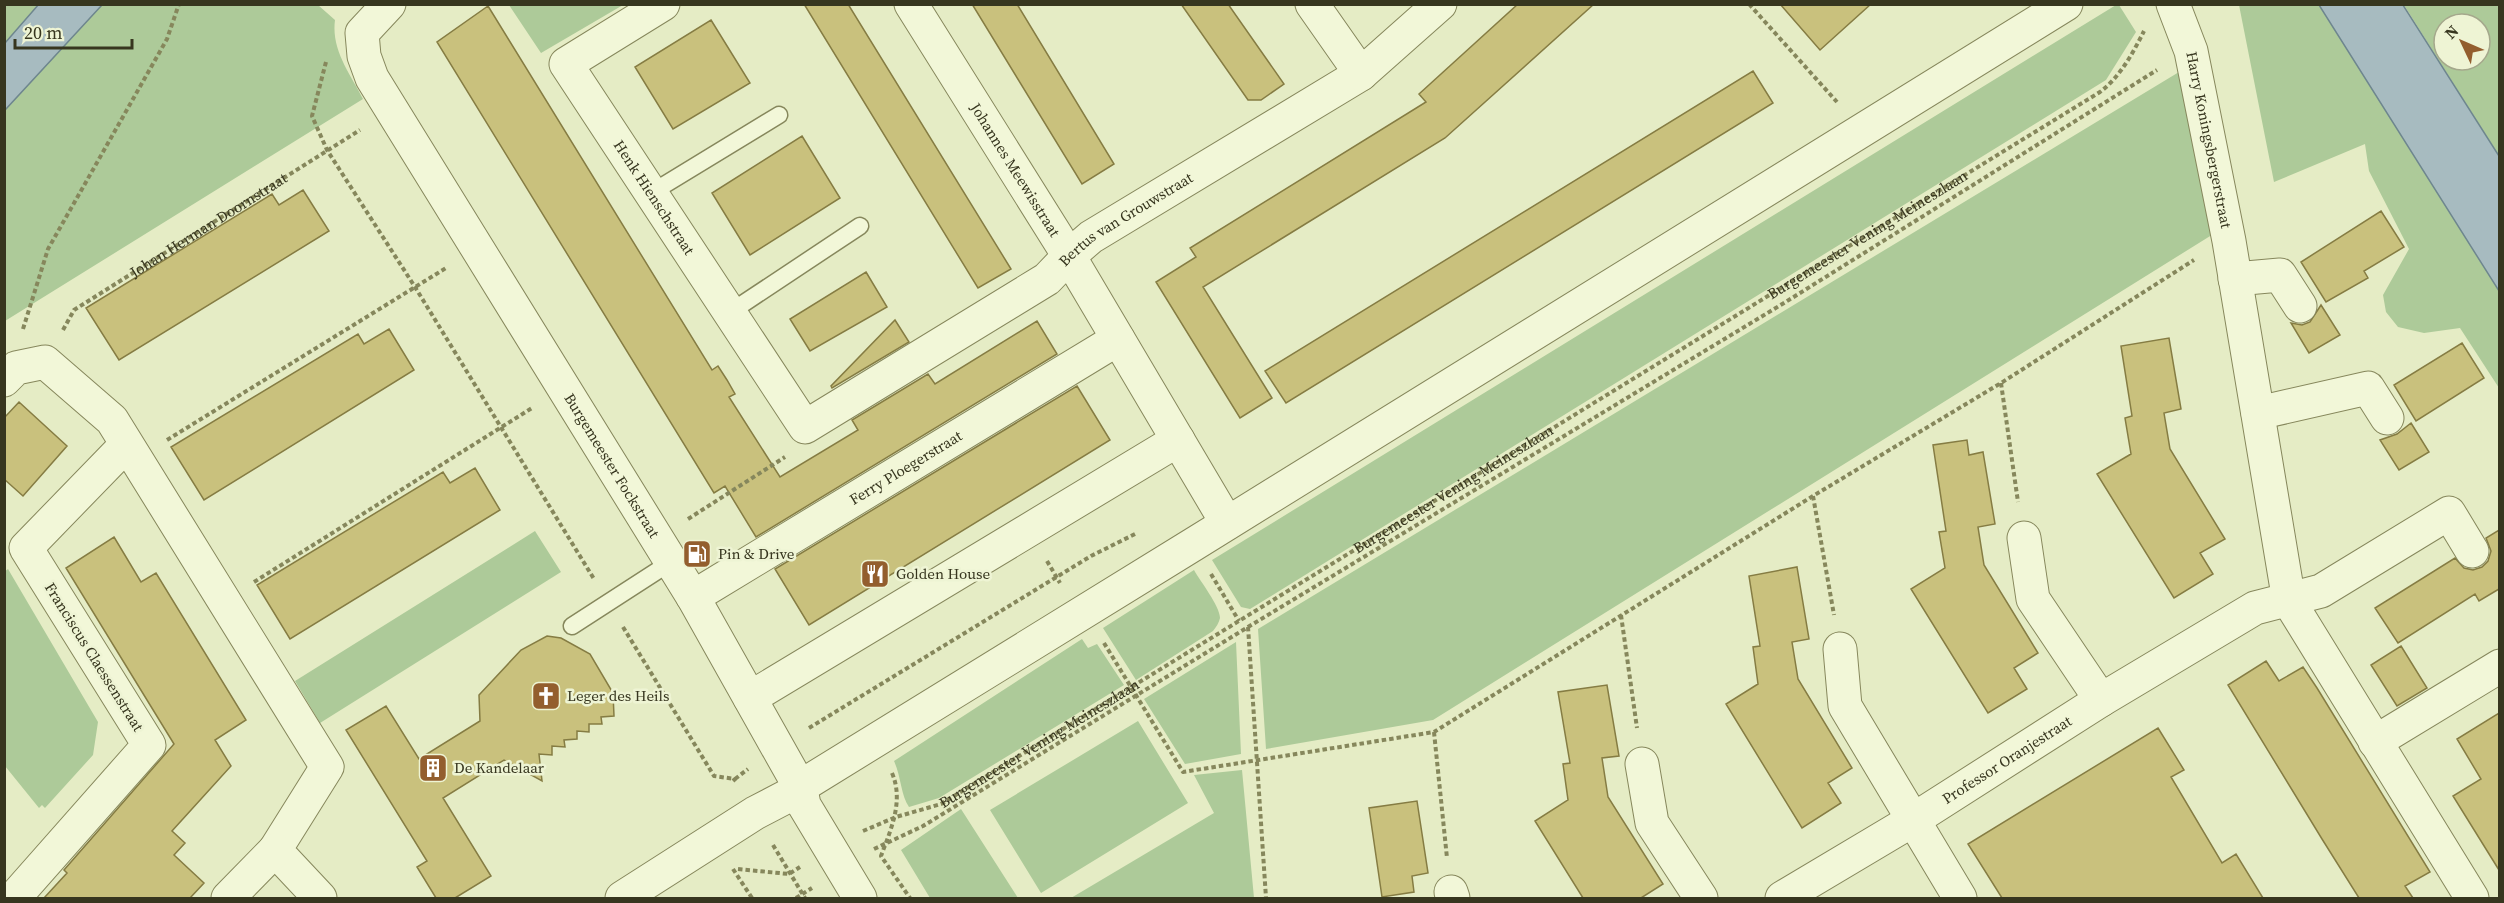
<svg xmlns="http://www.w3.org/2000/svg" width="2504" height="903" viewBox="0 0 2504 903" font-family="'Source Serif 4',serif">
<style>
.green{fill:#adca99;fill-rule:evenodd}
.water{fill:#a7bbc0;stroke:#6e868e;stroke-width:1.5}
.building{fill:#c9c17d;stroke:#857c43;stroke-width:1.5}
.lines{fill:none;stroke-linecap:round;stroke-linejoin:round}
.service-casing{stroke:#86875c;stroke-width:19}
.minor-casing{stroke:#86875c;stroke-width:35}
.path{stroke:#86875c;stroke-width:4;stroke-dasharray:4.5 3;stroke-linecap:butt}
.service{stroke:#f2f7d8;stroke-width:16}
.minor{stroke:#f2f7d8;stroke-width:33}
.labels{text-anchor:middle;stroke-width:5;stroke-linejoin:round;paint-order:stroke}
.street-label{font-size:15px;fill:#37361f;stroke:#eef4d4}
.poi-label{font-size:15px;fill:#37361f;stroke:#eef4d4;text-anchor:start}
</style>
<rect width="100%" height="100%" fill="#e5ecc5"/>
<path class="green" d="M 102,4 L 318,5 L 335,20 C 331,50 350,73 363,99 L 5,321 L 5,110 Z
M 5,5 L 39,5 L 5,43 Z
M 509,5 L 623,5 L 541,53 Z
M 2116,5 L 2119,5 L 2136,32 L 2106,80 L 1250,609 L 1241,607 L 1212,560 Z
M 2239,5 L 2319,5 L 2499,291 L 2499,388 L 2460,328 L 2424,333 L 2398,327 L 2386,312 L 2383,295 L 2409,249 L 2369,171 L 2365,144 L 2274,182 Z
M 2404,5 L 2499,5 L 2499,156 ZM 2444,24 L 2480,24 L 2480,60 L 2444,60 Z
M 2179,72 L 2215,233 L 1433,720 L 1266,749 L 1258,629 Z
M 535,531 L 561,572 L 320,723 L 295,681 Z
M 8,569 L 98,722 L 93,755 L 45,808 L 42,805 L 39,808 L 5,766 L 4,572 Z
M 1194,570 C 1200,581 1220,606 1220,618 C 1219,623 1216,627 1213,631 L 1136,680 L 1103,628 Z
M 1082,639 L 1088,648 L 1097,644 L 1124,685 L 939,798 L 909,807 C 901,796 901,776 894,761 Z
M 1236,642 L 1241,754 L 1185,764 L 1144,699 Z
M 1138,721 L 1188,803 L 1041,893 L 990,810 Z
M 1242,770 L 1254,898 L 1071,898 L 1214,813 L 1194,775 Z
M 961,809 L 1018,898 L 930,898 L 901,850 Z"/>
<path class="water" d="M 39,4 L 102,5 L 5,110 L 5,43 Z
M 2319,5 L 2403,5 L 2499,156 L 2499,291 Z"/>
<path class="building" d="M 804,4 L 848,4 L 1011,269 L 978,288 Z
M 972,4 L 1017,4 L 1114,164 L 1082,184 Z
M 1181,4 L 1228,4 L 1284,84 L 1261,100 L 1248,100 Z
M 1518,4 L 1594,4 L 1445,138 L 1203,287 L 1272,398 L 1240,418 L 1156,282 L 1196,257 L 1190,248 L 1426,102 L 1419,94 Z
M 1780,4 L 1871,4 L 1820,50 Z
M 488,6 L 712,370 L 718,366 L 727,380 L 735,394 L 729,397 L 780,477 L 858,430 L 852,420 L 928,374 L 935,384 L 1037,321 L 1057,354 L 756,537 L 725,486 L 714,493 L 437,42 Z
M 711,20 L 750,83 L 673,129 L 635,67 Z
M 1753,71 L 1773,103 L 1286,403 L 1265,371 Z
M 802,136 L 840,198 L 750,255 L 712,193 Z
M 303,190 L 329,231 L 119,360 L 86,308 L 272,194 L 279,205 Z
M 2381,211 L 2404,247 L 2364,271 L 2368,278 L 2326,302 L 2301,262 Z
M 866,272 L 887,307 L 810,351 L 790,319 Z
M 2321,305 L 2340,335 L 2309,353 L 2291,323 L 2302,325 L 2310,322 Z
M 895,320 L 909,342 L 832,388 L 831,386 Z
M 389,329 L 414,370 L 204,500 L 171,447 L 358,334 L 364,344 Z
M 2169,338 L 2181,409 L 2164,413 L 2170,449 L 2225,539 L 2200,553 L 2213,574 L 2174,598 L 2097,474 L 2131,454 L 2125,418 L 2132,416 L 2121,346 Z
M 2462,343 L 2484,378 L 2416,421 L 2394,385 Z
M 1077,386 L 1110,440 L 809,625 L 775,569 Z
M 19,402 L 67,446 L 23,496 L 4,479 L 4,418 Z
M 2411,423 L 2429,452 L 2399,470 L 2380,440 L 2397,434 Z
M 1967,440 L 1969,455 L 1983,452 L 1995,524 L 1978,527 L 1984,565 L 2038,653 L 2014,668 L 2027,689 L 1988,713 L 1911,589 L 1945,568 L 1939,532 L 1946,531 L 1933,445 Z
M 475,468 L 500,510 L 290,639 L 257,585 L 443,472 L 450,483 Z
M 2499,530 L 2499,589 L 2479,601 L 2475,594 L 2398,643 L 2375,608 L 2455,558 L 2464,568 L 2473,570 L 2482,567 L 2488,561 L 2491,551 L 2486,538 Z
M 114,537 L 141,582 L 156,573 L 246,720 L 215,740 L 231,766 L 172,831 L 185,843 L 174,855 L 204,883 L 190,898 L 44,898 L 67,873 L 64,870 L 174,744 L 66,568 Z
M 1797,567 L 1809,639 L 1792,642 L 1798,679 L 1852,768 L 1828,783 L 1841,803 L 1802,828 L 1726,704 L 1758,684 L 1753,647 L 1760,646 L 1749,576 Z
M 547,636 L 561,638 L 590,654 L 613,693 L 614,716 L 601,717 L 602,724 L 589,724 L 589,732 L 577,731 L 577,739 L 564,740 L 565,747 L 552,746 L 552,755 L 539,754 L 542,781 L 504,760 L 443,798 L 491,876 L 455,898 L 436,898 L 417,867 L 427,861 L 346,730 L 386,706 L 419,759 L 480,721 L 479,695 L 521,650 Z
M 2401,646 L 2427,688 L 2397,706 L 2371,665 Z
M 2266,661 L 2279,681 L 2303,667 L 2317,688 L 2430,872 L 2405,886 L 2413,898 L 2359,898 L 2322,839 L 2228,685 Z
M 1607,685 L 1619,756 L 1602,758 L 1608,797 L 1663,884 L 1641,898 L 1583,898 L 1535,821 L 1568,800 L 1563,764 L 1570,763 L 1558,692 Z
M 2499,713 L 2499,870 L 2453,796 L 2481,779 L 2457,739 Z
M 2158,728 L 2184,770 L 2171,777 L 2222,863 L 2236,854 L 2263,898 L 2002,898 L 1968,844 Z
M 1417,801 L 1428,873 L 1412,876 L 1414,892 L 1382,897 L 1369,808 Z"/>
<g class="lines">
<g class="service-casing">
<path id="service" d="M 651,193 L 779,115
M 729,313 L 860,226
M 572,626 L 671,562"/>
</g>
<g class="minor-casing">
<g id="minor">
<path id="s3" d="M 389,4 L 362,33 L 364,56 L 372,78 L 693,597 L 801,789 L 804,805 L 860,898"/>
<path id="s4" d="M 663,4 L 566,64 L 805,427 L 1047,279 L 1069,256 L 1091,237 L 1361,74 L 1440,4"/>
<path id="s5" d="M 911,4 L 1069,256 L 1227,523"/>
<path d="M 1312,4 L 1361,74"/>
<path id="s6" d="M 2173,4 L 2191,51 L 2229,241 L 2289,601 L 2472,898"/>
<path d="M 2235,279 L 2280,275 L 2300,306"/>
<path d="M 4,380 L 16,368 L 45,362 L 112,420 L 327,767 L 275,850 L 320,898"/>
<path d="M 2258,413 L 2368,388 L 2387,418"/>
<path d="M 2024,538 L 2033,599 L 2101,700"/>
<path id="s7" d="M 693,597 L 1118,339"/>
<path d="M 1840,649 L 1845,706 L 1960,898"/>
<path d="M 750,698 L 1178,440"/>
<path d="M 2375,742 L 2500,666"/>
<path d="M 1642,764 L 1652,823 L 1701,898"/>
<path d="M 1451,892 L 1453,898"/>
<path d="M 14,898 L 149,745 L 26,548 L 126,445"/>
<path d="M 228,898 L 275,850"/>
<path d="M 622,898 L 755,813 L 801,789 L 808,782 L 1194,544 L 2066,4"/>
<path id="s8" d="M 1782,898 L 1913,820 L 2101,700 L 2255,608 L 2321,591 L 2449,513 L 2472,551"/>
</g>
</g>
<g class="path">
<path d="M 1749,4 L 1837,102"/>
<path d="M 326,62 L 312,116 L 327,150 L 415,287 L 594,579"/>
<path d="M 23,329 L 48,249 L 167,39 L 179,4"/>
<path id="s1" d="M 63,330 L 74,310 L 360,130"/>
<path d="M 2001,383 L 2018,502"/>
<path d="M 167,440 L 446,268"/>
<path d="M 1813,496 L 1834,615"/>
<path d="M 688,519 L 785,457"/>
<path d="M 1047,561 L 1060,583"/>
<path d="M 1211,574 L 1239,621"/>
<path d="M 254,582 L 532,408"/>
<path d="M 1621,615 L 1637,728"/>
<path d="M 623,627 L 714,776 L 735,779 L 733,781"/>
<path d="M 1248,627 L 1266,898"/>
<path d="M 1104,643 L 1183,772 L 1434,732 L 1813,496 L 2001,383 L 2194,260"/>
<path d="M 809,728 L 1091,556 L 1135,534"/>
<path d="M 1434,732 L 1447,858"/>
<path d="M 892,773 C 904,801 891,829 881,856 L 910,898"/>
<path d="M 735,779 L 748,769"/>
<path id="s2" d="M 863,831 L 896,817 L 941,804 L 2100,92 C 2120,77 2133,53 2144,31"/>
<path d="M 773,845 L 805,898"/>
<path d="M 874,849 L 923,826 L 1248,627 L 1784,303 L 2157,70"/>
<path d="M 733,869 L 752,898"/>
<path d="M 738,869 L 789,874 L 800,867"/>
<path d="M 796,898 L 812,888"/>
</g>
<use href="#service" class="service"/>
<use href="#minor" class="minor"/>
</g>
<defs>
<g id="fuel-square" transform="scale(1.5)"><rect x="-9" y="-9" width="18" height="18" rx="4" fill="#935e2e" stroke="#eef4d4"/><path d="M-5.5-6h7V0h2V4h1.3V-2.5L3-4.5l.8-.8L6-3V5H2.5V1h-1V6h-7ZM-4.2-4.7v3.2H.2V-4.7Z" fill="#fff"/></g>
<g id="restaurant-square" transform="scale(1.5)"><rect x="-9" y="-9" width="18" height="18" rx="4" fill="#935e2e" stroke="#eef4d4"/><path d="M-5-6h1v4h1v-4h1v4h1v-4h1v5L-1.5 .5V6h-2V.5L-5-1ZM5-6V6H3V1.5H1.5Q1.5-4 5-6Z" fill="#fff"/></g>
<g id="church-square" transform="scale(1.5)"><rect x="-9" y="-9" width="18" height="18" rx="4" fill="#935e2e" stroke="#eef4d4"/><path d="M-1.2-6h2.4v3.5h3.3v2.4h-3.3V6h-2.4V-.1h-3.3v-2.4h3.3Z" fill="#fff"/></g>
<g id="building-square" transform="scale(1.5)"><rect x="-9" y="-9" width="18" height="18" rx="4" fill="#935e2e" stroke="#eef4d4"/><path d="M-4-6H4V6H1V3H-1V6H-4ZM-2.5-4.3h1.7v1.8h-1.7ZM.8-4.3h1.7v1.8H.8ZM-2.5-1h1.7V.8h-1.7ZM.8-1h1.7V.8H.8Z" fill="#fff"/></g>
</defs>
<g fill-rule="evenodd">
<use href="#fuel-square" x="697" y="554"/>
<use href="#restaurant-square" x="875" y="574"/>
<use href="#church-square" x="546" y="696"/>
<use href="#building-square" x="433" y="768"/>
</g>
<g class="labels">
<g class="street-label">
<text dy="5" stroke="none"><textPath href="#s6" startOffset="141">Harry Koningsbergerstraat</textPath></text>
<text dy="5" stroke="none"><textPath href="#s5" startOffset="196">Johannes Meewisstraat</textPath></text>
<text dy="5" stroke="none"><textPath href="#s4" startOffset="274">Henk Hienschstraat</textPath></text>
<text dy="5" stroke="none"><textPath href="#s4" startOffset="932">Bertus van Grouwstraat</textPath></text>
<text dy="5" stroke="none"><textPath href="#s1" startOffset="182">Johan Herman Doornstraat</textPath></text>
<text dy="5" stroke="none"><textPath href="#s2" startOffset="1170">Burgemeester Vening Meineszlaan</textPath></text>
<text dy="5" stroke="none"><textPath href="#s3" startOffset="542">Burgemeester Fockstraat</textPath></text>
<text dy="5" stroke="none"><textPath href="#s7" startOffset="249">Ferry Ploegerstraat</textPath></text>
<text dy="5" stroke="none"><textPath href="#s2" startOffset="684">Burgemeester Vening Meineszlaan</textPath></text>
<text transform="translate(94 657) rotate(58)" y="5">Franciscus Claessenstraat</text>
<text dy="5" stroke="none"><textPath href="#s2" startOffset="198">Burgemeester Vening Meineszlaan</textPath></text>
<text dy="5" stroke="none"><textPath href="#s8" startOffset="264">Professor Oranjestraat</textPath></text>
</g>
<g class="poi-label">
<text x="718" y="559">Pin &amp; Drive</text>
<text x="896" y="579">Golden House</text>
<text x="567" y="701">Leger des Heils</text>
<text x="454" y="773">De Kandelaar</text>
</g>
</g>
<rect width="2504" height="903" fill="none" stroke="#37361f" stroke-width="12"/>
<g transform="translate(2462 42) rotate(314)"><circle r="28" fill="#eef4d4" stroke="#a5a88c" stroke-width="1.5"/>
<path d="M0-4.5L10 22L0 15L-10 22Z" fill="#935e2e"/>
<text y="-9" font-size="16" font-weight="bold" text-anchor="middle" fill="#37361f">N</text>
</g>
<path d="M15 39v9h117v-9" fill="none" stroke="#37361f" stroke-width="3"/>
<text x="24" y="39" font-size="18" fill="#37361f" stroke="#eef4d4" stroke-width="4.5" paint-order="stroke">20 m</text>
</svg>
